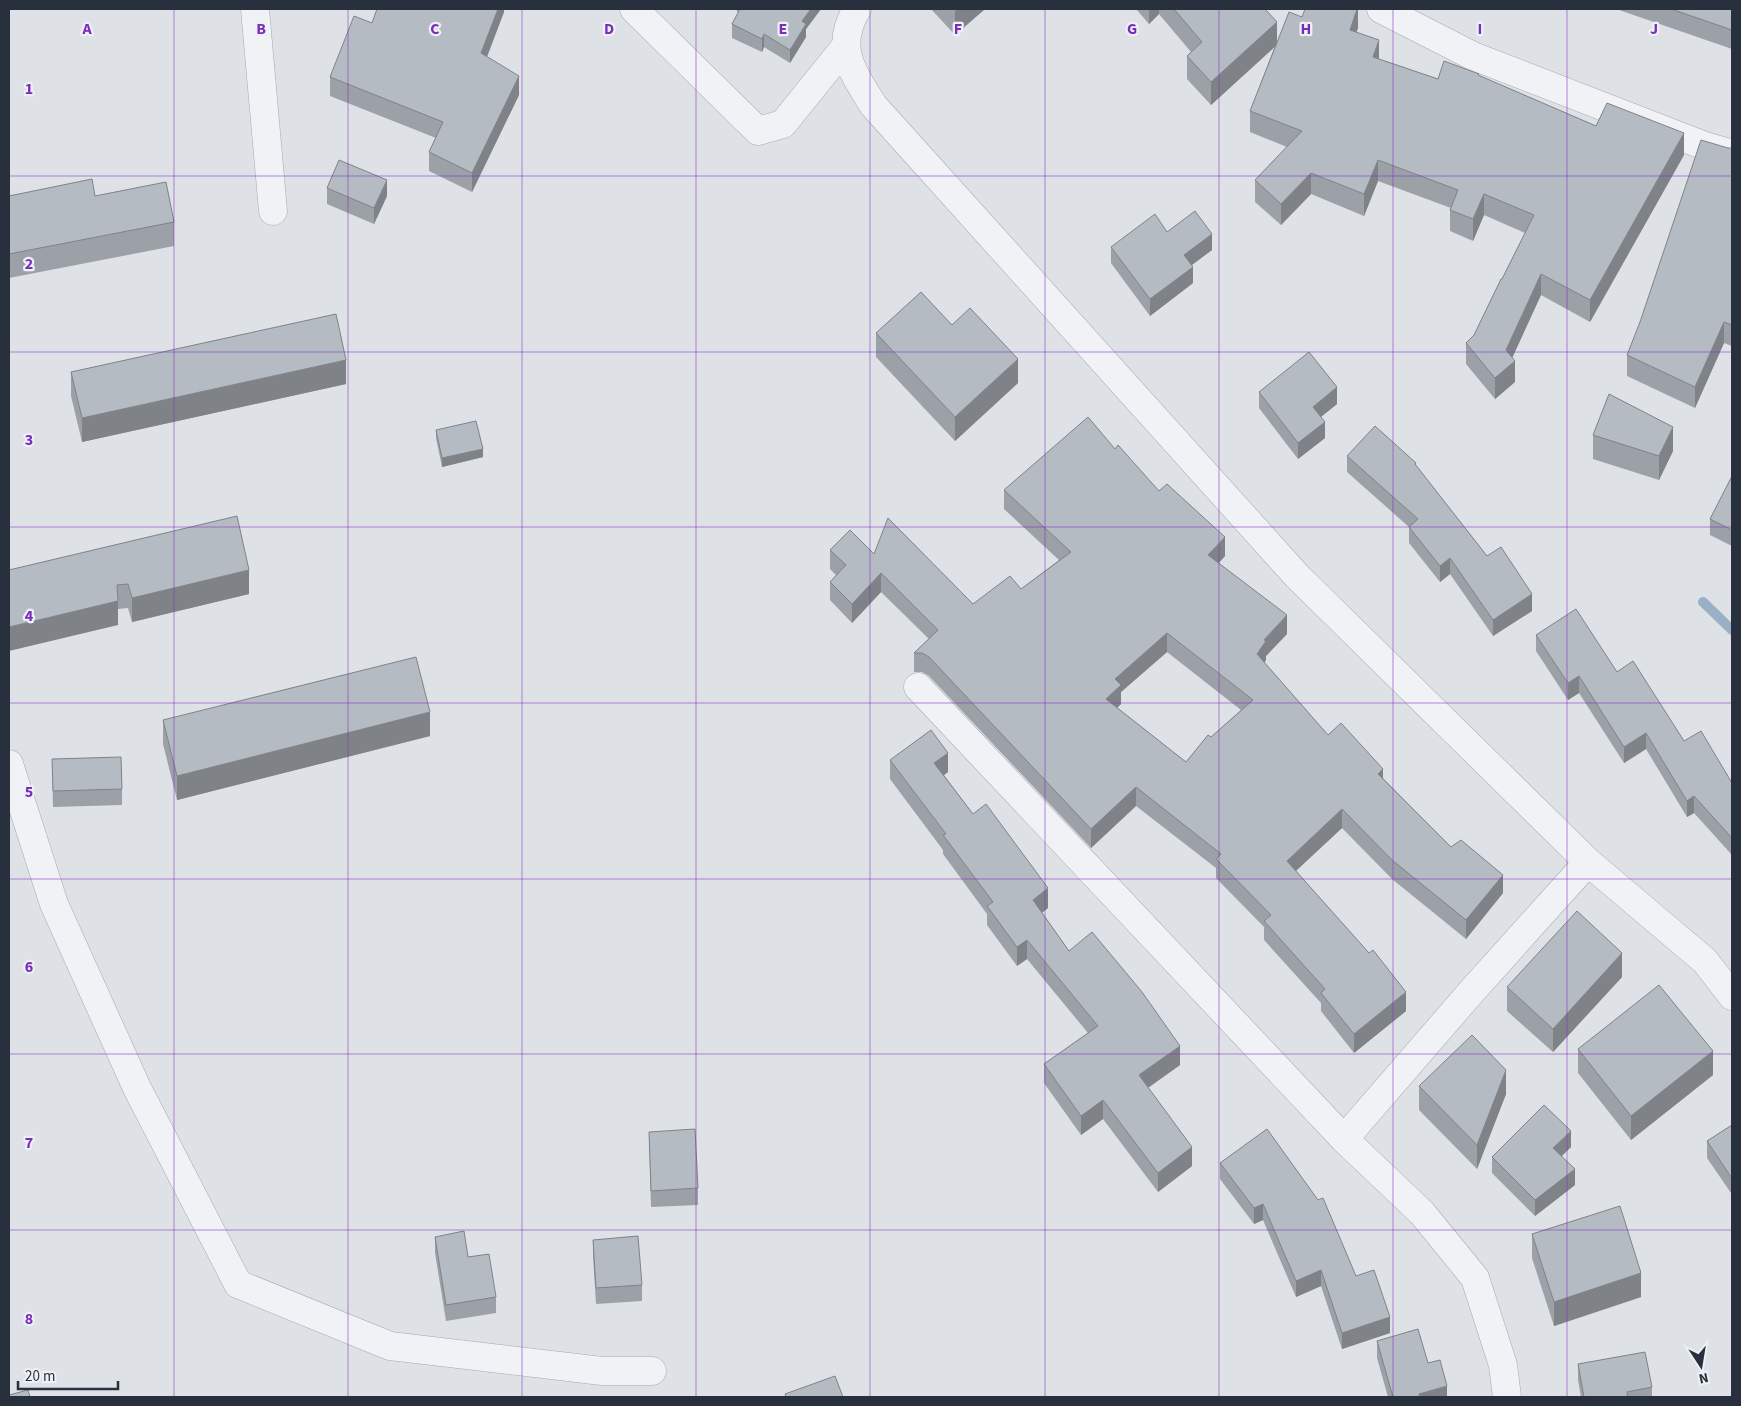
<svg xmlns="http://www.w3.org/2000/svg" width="1741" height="1406" viewBox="0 0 1741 1406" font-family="'Source Sans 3',sans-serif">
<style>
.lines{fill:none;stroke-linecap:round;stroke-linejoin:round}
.stream{stroke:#9ab0c6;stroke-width:10}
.minor-casing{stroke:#a4a9b1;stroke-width:29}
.minor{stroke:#f0f2f5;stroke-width:28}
.wall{fill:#9ca1a8;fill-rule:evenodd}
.shaded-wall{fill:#7f8388}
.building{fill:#b5bbc3;stroke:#7f8388;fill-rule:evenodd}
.grid{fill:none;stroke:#7b2cbf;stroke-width:1;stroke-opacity:0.55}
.grid-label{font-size:16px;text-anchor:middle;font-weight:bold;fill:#7b2cbf;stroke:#edf0f5;stroke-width:4.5;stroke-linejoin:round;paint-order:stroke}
</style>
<rect width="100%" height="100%" fill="#dee2e7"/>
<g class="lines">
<path class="stream" d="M 1703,602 L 1732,630"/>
<g class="minor-casing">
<path id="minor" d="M 255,9 L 273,211
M 634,9 L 758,131 L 783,124 L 845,47
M 857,9 C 834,47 852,71 873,105 L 1297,576 L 1588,862 L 1705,961 L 1732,996
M 1381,9 L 1473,56 L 1705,146 L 1732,154
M 918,687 L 1344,1139 L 1422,1213 L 1475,1278 L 1503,1365 L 1507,1397
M 9,764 L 54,904 L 137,1088 L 238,1284 L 390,1346 L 602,1371 L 652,1371
M 1344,1139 L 1472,991 L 1588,862"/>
</g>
<use href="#minor" class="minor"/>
</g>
<path class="wall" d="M 504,9 L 504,12 L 487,57 L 519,95 L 472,192 L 429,171 L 429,152 L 436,138 L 330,96 L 330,77 L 372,23 Z
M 736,9 L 821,9 L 806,29 L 806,37 L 790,63 L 764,47 L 762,52 L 732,38 L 732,24 L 738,13 Z
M 931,9 L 985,9 L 955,35 Z
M 1136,9 L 1265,9 L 1277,42 L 1302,17 L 1358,9 L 1358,28 L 1356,32 L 1379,59 L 1438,79 L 1479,76 L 1596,126 L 1684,155 L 1590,322 L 1541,295 L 1512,358 L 1515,382 L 1495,399 L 1466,364 L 1466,343 L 1474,335 L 1525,233 L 1484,215 L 1473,241 L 1450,231 L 1450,210 L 1451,208 L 1378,181 L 1364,216 L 1311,194 L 1281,225 L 1255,202 L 1255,180 L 1287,147 L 1250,132 L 1250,111 L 1275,46 L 1211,105 L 1187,79 L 1187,56 L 1191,52 L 1159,14 L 1149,24 Z
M 1616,9 L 1732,9 L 1732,49 L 1622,11 Z
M 1728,148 L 1732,148 L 1732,346 L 1724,343 L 1695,408 L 1627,376 L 1627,355 Z
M 327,188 L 387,196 L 374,224 L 327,204 Z
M 9,196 L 95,196 L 174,222 L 174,246 L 9,278 Z
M 1167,232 L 1212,250 L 1191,265 L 1193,283 L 1150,316 L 1111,263 L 1111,247 Z
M 952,325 L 1018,383 L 955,441 L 876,357 L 876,333 Z
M 71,372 L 346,384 L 82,442 L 71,396 Z
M 1259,392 L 1337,404 L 1321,417 L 1325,438 L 1298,459 L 1259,408 Z
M 436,430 L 483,457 L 442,467 L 436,438 Z
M 1593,435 L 1673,451 L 1659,480 L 1593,459 Z
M 1115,449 L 1225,556 L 1219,563 L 1287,634 L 1266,656 L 1266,660 L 1264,663 L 1328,735 L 1383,778 L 1451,847 L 1503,893 L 1466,939 L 1392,879 L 1342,828 L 1296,871 L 1406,1011 L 1354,1053 L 1321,1011 L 1321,1003 L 1264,940 L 1264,927 L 1216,878 L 1216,868 L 1136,806 L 1091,848 L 929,676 L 922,672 L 914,672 L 914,653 L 929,639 L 881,592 L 852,623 L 830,600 L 830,582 L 836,575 L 830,569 L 830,550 L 874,554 L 973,604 L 1021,589 L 1059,560 L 1004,509 L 1004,490 ZM 1167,652 L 1241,710 L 1211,737 L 1186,762 L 1117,708 L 1121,704 L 1121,692 Z
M 1347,456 L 1416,466 L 1487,556 L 1532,611 L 1493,636 L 1450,574 L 1440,582 L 1409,543 L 1409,527 L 1347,472 Z
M 1732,476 L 1732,546 L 1710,535 L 1710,519 Z
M 9,570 L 249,594 L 132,622 L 128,608 L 118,609 L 118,625 Z
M 1536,635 L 1617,672 L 1684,741 L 1732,783 L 1732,855 L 1694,813 L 1687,817 L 1646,749 L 1624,763 L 1579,693 L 1568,700 L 1536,651 Z
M 163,720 L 430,736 L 177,800 L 163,744 Z
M 52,759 L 122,789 L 122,805 L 53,807 Z
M 890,760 L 948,772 L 944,775 L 973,814 L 1048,908 L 1042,913 L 1069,951 L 1180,1065 L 1148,1088 L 1192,1166 L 1158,1192 L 1103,1119 L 1081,1135 L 1044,1083 L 1044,1064 L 1088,1033 L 1027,959 L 1017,966 L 987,925 L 987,914 L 943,854 L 943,850 L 890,779 Z
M 1622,977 L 1553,1052 L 1507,1011 L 1507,987 Z
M 1578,1049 L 1713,1075 L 1631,1140 L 1578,1073 Z
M 1419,1086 L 1506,1094 L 1477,1169 L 1419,1110 Z
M 1732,1125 L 1731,1193 L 1707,1158 L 1707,1141 Z
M 649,1132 L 698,1188 L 698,1205 L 651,1207 Z
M 1571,1147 L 1562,1156 L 1575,1185 L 1535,1216 L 1492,1173 L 1492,1157 Z
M 1220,1163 L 1356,1276 L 1390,1333 L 1342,1349 L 1321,1286 L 1296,1297 L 1263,1220 L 1254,1224 L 1220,1179 Z
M 1532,1234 L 1641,1297 L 1554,1326 L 1532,1258 Z
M 435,1237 L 468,1257 L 496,1297 L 496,1313 L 446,1321 L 435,1253 Z
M 593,1240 L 642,1285 L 642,1301 L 596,1304 L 593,1256 Z
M 1377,1341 L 1428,1363 L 1447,1397 L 1388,1397 L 1377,1358 Z
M 1578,1364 L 1652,1387 L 1652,1397 L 1581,1397 L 1578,1380 Z"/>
<path class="shaded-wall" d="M 498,9 L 504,9 L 504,12 L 481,72 L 481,53 Z
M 811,9 L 821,9 L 806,29 L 806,37 L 790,63 L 790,50 L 802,21 Z
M 958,9 L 985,9 L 955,35 L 955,11 Z
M 1149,9 L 1159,9 L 1159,14 L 1149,24 Z
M 1357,9 L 1358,9 L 1358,28 L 1350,51 L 1350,30 Z
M 1277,22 L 1277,45 L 1211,105 L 1211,82 Z
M 764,34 L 764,47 L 762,52 L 762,39 Z
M 1379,40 L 1379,61 L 1373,57 Z
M 519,76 L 519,95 L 472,192 L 472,173 Z
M 1684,133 L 1684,155 L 1590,322 L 1590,300 Z
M 1378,160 L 1378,181 L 1364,216 L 1364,194 Z
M 1311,173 L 1311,194 L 1281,225 L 1281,204 Z
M 387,180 L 387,196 L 374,224 L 374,208 Z
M 1484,194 L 1484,215 L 1473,241 L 1473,219 Z
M 1212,234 L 1212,250 L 1184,271 L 1184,255 Z
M 1193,267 L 1193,283 L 1150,316 L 1150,299 Z
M 1541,274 L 1541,295 L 1508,367 L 1515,361 L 1515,382 L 1495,399 L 1495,378 L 1506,350 Z
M 1724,322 L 1724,343 L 1695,408 L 1695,387 Z
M 1018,359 L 1018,383 L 955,441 L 955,417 Z
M 346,360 L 346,384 L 82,442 L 82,418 Z
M 1337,387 L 1337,404 L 1313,423 L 1313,407 Z
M 1325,422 L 1325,438 L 1298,459 L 1298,443 Z
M 1673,427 L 1673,451 L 1659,480 L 1659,456 Z
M 483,449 L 483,457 L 442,467 L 442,458 Z
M 1225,537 L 1225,556 L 1208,574 L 1208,555 Z
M 1450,558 L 1450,574 L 1440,582 L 1440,566 Z
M 249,570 L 249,594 L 132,622 L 132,598 Z
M 881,573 L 881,592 L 852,623 L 852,604 Z
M 1532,594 L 1532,611 L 1493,636 L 1493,620 Z
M 118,601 L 118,625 L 9,651 L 9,627 Z
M 1287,615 L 1287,634 L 1266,656 L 1266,660 L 1257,673 L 1257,654 L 1264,640 Z
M 1167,633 L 1167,652 L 1121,692 L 1121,704 L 1106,718 L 1106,699 L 1115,679 Z
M 1579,676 L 1579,693 L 1568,700 L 1568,683 Z
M 430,712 L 430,736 L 177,800 L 177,776 Z
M 1646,733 L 1646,749 L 1624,763 L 1624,747 Z
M 948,753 L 948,772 L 934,782 L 934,763 Z
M 1383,769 L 1383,788 L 1378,774 Z
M 1136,787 L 1136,806 L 1091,848 L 1091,829 Z
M 1694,796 L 1694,813 L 1687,817 L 1687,801 Z
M 1342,809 L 1342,828 L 1287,879 L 1287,861 Z
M 1503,875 L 1503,893 L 1466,939 L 1466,920 Z
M 1048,888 L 1048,908 L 1033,919 L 1033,900 Z
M 1027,940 L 1027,959 L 1017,966 L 1017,947 Z
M 1622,953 L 1622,977 L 1553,1052 L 1553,1029 Z
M 1406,992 L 1406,1011 L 1354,1053 L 1354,1034 Z
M 1180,1046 L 1180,1065 L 1139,1094 L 1139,1075 Z
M 1713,1051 L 1713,1075 L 1631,1140 L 1631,1116 Z
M 1506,1070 L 1506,1094 L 1477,1169 L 1477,1145 Z
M 1103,1100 L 1103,1119 L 1081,1135 L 1081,1116 Z
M 1571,1131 L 1571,1147 L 1553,1164 L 1553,1148 Z
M 1192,1147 L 1192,1166 L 1158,1192 L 1158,1173 Z
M 1575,1169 L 1575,1185 L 1535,1216 L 1535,1200 Z
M 1732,1176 L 1732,1192 L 1731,1193 L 1731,1177 Z
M 1263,1204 L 1263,1220 L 1254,1224 L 1254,1208 Z
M 1321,1270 L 1321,1286 L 1296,1297 L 1296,1281 Z
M 1641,1273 L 1641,1297 L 1554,1326 L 1554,1302 Z
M 1390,1317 L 1390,1333 L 1342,1349 L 1342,1333 Z
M 1447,1386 L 1447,1397 L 1419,1397 L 1419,1394 Z"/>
<path class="building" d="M 377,9 L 498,9 L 481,53 L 519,76 L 472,173 L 429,152 L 443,122 L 330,77 L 354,16 L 372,23 Z
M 740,9 L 811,9 L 802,21 L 806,24 L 790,50 L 764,34 L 762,39 L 732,24 Z
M 1174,9 L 1265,9 L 1277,22 L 1211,82 L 1187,56 L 1202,42 Z
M 1305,9 L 1357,9 L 1350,30 L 1379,40 L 1373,57 L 1438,79 L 1444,61 L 1479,74 L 1478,75 L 1596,126 L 1607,103 L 1684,133 L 1590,300 L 1541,274 L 1506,350 L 1515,361 L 1495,378 L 1466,343 L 1474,335 L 1501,279 L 1502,279 L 1534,215 L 1484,194 L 1473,219 L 1450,210 L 1458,190 L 1378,160 L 1364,194 L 1311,173 L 1281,204 L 1255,180 L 1302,131 L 1250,111 L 1289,12 L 1302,17 Z
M 1671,9 L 1732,9 L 1732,30 Z
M 1701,140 L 1728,148 L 1732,148 L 1732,325 L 1724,322 L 1695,387 L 1627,355 L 1640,322 Z
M 339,160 L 387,180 L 374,208 L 327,188 Z
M 92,179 L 95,196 L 166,182 L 174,222 L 9,254 L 9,196 Z
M 1195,211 L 1212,234 L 1184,255 L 1193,267 L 1150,299 L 1111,247 L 1155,214 L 1167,232 Z
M 921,292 L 952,325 L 970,308 L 1018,359 L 955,417 L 876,333 Z
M 336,314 L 346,360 L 82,418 L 71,372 Z
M 1309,352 L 1337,387 L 1313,407 L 1325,422 L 1298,443 L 1259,392 Z
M 1609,394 L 1673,427 L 1659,456 L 1593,435 Z
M 1088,417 L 1115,449 L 1118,445 L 1159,491 L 1167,484 L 1225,537 L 1208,555 L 1287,615 L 1264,640 L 1266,641 L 1257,654 L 1328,735 L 1341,723 L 1383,769 L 1378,774 L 1451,847 L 1461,840 L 1503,875 L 1466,920 L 1392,860 L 1342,809 L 1287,861 L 1369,953 L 1373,950 L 1406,992 L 1354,1034 L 1321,993 L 1325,989 L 1264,921 L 1271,915 L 1216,859 L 1221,854 L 1136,787 L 1091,829 L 929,657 L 922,653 L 914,653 L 938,630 L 881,573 L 852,604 L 830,582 L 846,565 L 830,550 L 850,530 L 874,554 L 888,518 L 973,604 L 1010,576 L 1021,589 L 1071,552 L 1004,490 ZM 1167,633 L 1253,700 L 1211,737 L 1208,735 L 1186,762 L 1106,699 L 1121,685 L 1115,679 Z
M 476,421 L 483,449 L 442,458 L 436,430 Z
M 1375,426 L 1416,463 L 1415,464 L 1487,556 L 1501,547 L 1532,594 L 1493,620 L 1450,558 L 1440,566 L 1409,527 L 1418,519 L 1347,456 Z
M 1732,476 L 1732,530 L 1710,519 Z
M 237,516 L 249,570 L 132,598 L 128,584 L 117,585 L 118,601 L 9,627 L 9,570 Z
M 1576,609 L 1617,672 L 1633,661 L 1684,741 L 1701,731 L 1732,783 L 1732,838 L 1694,796 L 1687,801 L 1646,733 L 1624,747 L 1579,676 L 1568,683 L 1536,635 Z
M 416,657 L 430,712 L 177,776 L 163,720 Z
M 931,730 L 948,753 L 934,763 L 973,814 L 986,804 L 1048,888 L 1033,900 L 1069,951 L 1092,932 L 1142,992 L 1180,1046 L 1139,1075 L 1192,1147 L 1158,1173 L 1103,1100 L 1081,1116 L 1044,1064 L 1098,1026 L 1027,940 L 1017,947 L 987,906 L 993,902 L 943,835 L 946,834 L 890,760 Z
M 121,757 L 122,789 L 53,791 L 52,759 Z
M 1577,911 L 1622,953 L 1553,1029 L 1507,987 Z
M 1659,985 L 1713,1051 L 1631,1116 L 1578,1049 Z
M 1472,1035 L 1506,1070 L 1477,1145 L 1419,1086 Z
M 1544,1105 L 1571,1131 L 1553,1148 L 1575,1169 L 1535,1200 L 1492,1157 Z
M 1732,1125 L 1732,1176 L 1731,1177 L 1707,1141 Z
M 695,1129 L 698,1188 L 651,1191 L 649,1132 Z
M 1267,1129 L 1318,1200 L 1323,1198 L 1356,1276 L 1374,1270 L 1390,1317 L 1342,1333 L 1321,1270 L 1296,1281 L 1263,1204 L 1254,1208 L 1220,1163 Z
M 1620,1206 L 1641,1273 L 1554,1302 L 1532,1234 Z
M 464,1231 L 468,1257 L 489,1254 L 496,1297 L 446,1305 L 435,1237 Z
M 638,1236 L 642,1285 L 596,1288 L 593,1240 Z
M 1418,1329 L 1428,1363 L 1440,1360 L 1447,1386 L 1419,1394 L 1420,1397 L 1393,1397 L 1377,1341 Z
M 1645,1352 L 1652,1387 L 1627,1392 L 1628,1397 L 1584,1397 L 1578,1364 Z
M 835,1376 L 843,1397 L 786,1397 L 785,1394 Z
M 28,1390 L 30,1397 L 9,1397 L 9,1395 Z"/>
<path class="grid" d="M 174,9 L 174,1397M 348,9 L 348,1397M 522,9 L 522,1397M 696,9 L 696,1397M 870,9 L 870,1397M 1045,9 L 1045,1397M 1219,9 L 1219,1397M 1393,9 L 1393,1397M 1567,9 L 1567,1397M 9,176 L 1732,176M 9,352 L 1732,352M 9,527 L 1732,527M 9,703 L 1732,703M 9,879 L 1732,879M 9,1054 L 1732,1054M 9,1230 L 1732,1230"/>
<g class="grid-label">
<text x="87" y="34">A</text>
<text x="261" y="34">B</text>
<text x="435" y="34">C</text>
<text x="609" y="34">D</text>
<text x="783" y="34">E</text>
<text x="958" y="34">F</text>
<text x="1132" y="34">G</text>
<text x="1306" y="34">H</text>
<text x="1480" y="34">I</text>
<text x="1654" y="34">J</text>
<text x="29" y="94">1</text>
<text x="29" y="269">2</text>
<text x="29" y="445">3</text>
<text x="29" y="621">4</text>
<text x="29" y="797">5</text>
<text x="29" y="972">6</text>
<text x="29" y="1148">7</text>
<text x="29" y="1324">8</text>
</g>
<rect width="1741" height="1406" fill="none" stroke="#28303d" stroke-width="20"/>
<g transform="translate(1701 1366) rotate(168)" stroke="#edf0f5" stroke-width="4" paint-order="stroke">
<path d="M0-4L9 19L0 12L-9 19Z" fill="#28303d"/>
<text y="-8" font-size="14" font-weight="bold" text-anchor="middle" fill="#28303d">N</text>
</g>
<path d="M18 1381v8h100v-8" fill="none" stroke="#28303d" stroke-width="2.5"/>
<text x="25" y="1381" font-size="15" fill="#28303d" stroke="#edf0f5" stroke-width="4" paint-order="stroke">20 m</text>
</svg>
